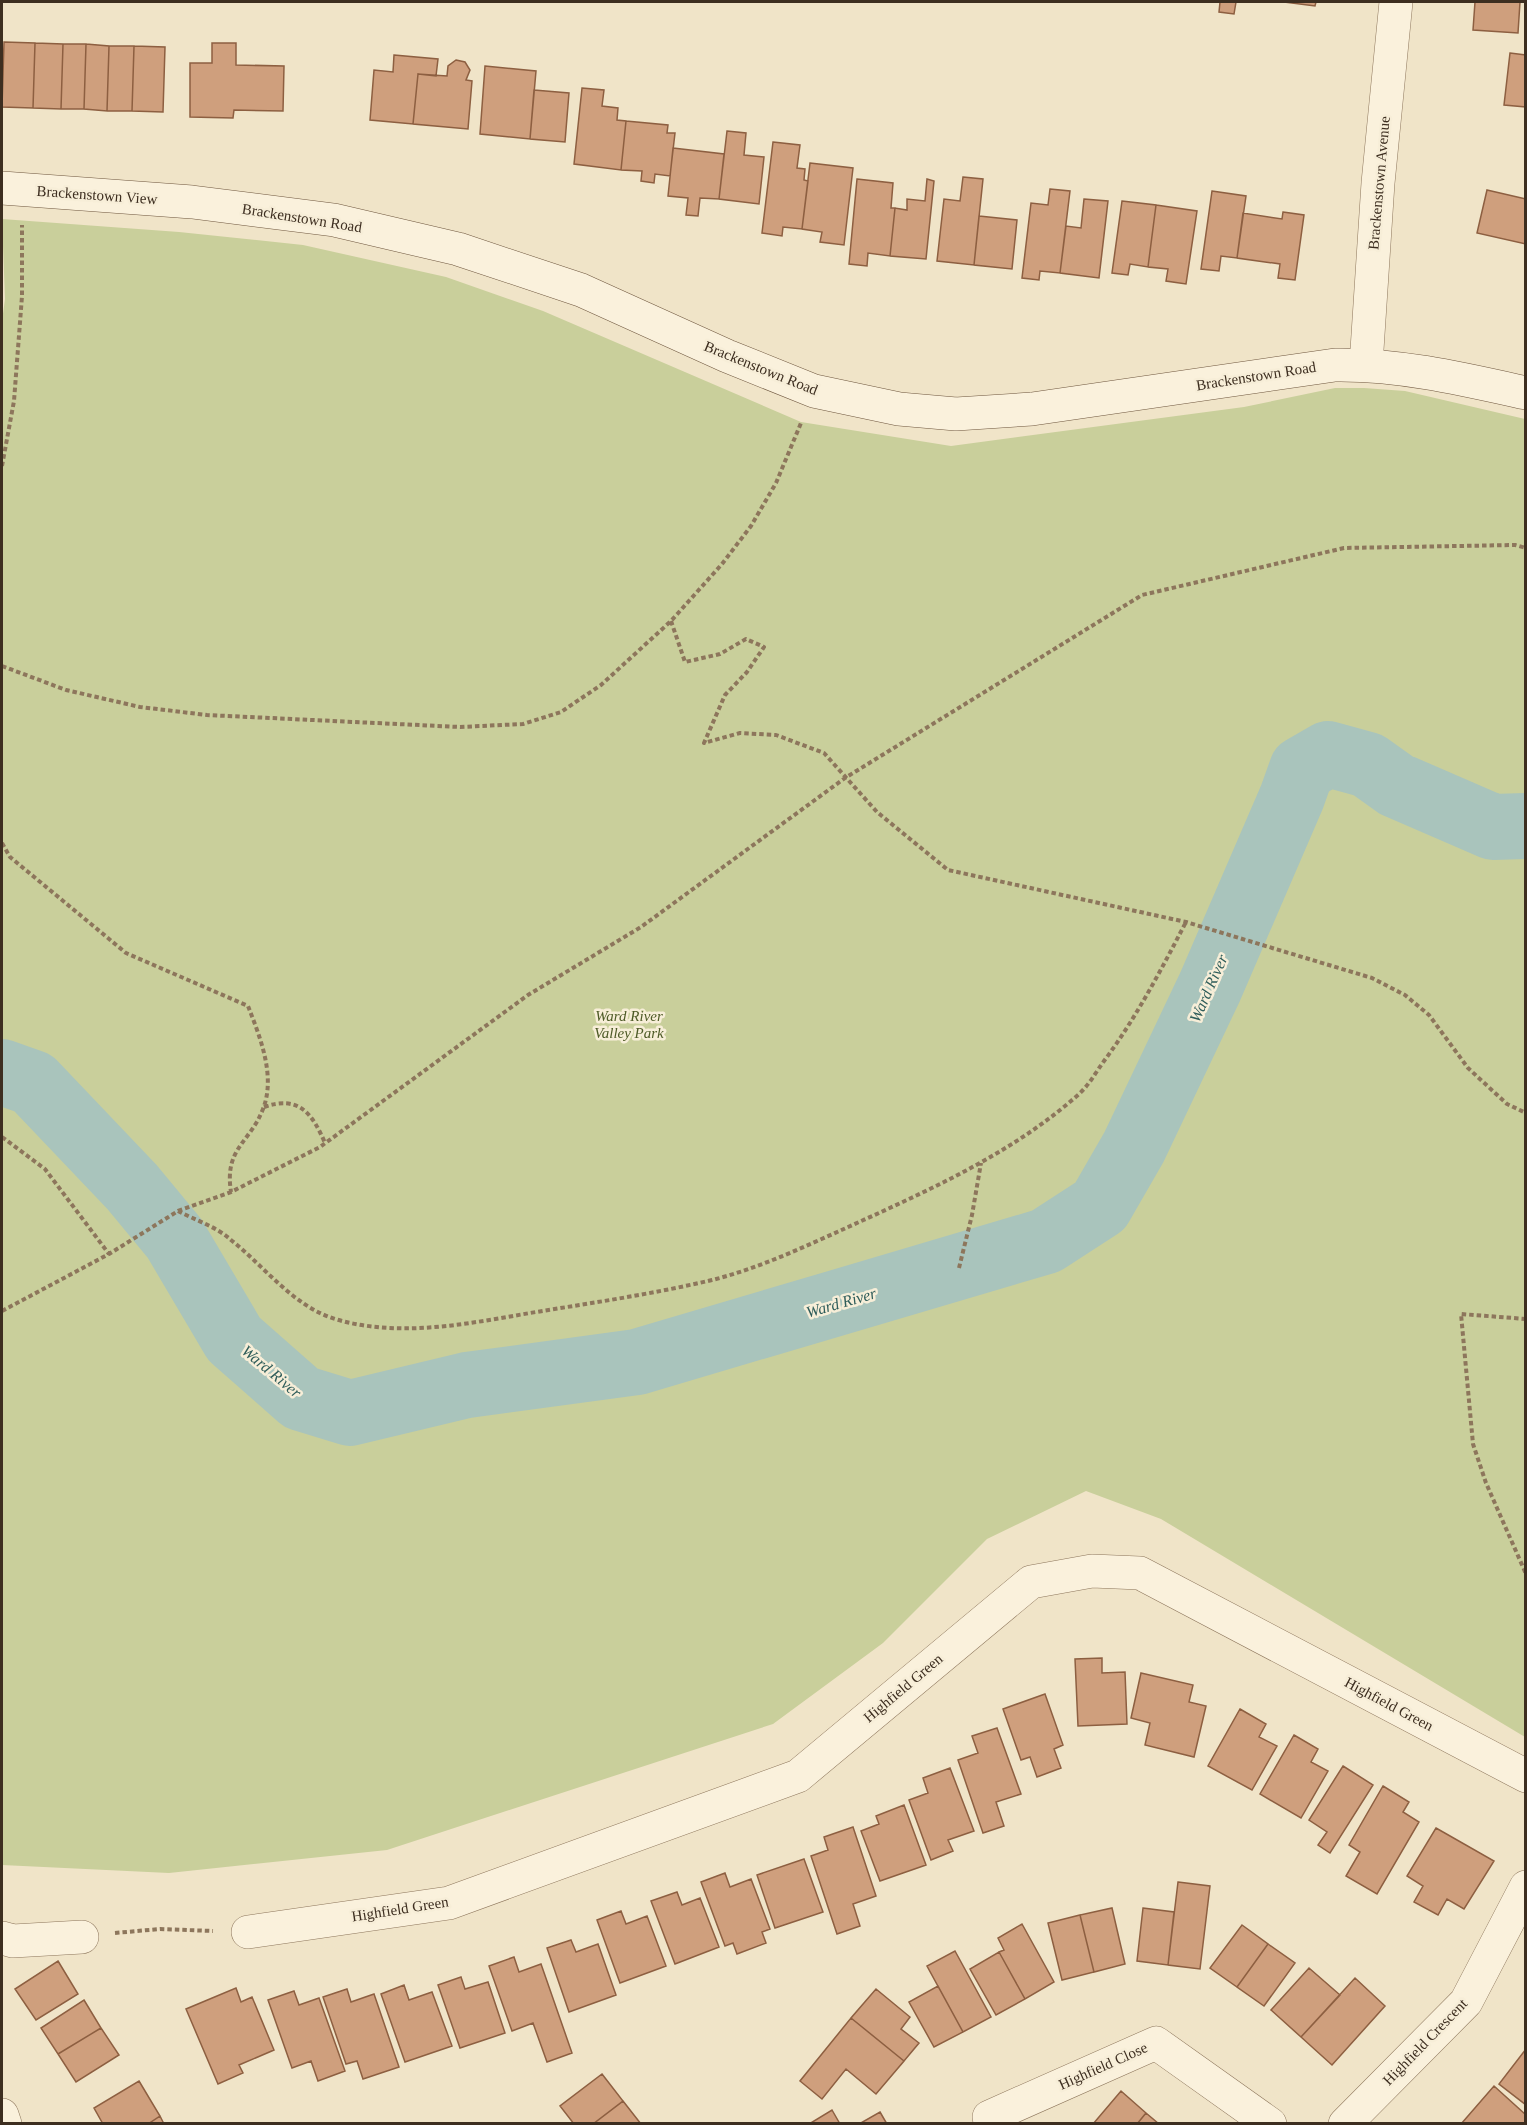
<svg xmlns="http://www.w3.org/2000/svg" width="1527" height="2125" viewBox="0 0 1527 2125" font-family="Georgia,serif">
<style>
.green{fill:#c9cf9b}
.lines{fill:none;stroke-linecap:round;stroke-linejoin:round}
.river{stroke:#a9c4bc;stroke-width:66}
.building{fill:#cf9f7d;stroke:#8d5f41;stroke-width:1.5}
.street-casing{stroke:#8d765c;stroke-width:34}
.secondary-casing{stroke:#6f573f;stroke-width:34}
.path{stroke:#8d765c;stroke-width:4;stroke-dasharray:4.5 3;stroke-linecap:butt}
.street{stroke:#faf1dc;stroke-width:33}
.secondary{stroke:#faf1dc;stroke-width:33}
.labels{text-anchor:middle;stroke-width:5;stroke-linejoin:round;paint-order:stroke}
.street-label{font-size:15px;fill:#3d2e20;stroke:#f7eed8}
.park-label{font-size:15px;font-style:italic;fill:#4d5a26;stroke:#f7eed8}
.water-label{font-size:16px;font-style:italic;fill:#2f5d5a;stroke:#f7eed8}
</style>
<rect width="100%" height="100%" fill="#f0e4c8"/>
<path class="green" d="M 2,219 L 179,232 L 303,245 L 446,277 L 543,311 L 801,422 L 951,446 L 1244,407 L 1335,388 L 1364,388 L 1405,391 L 1525,419 L 1525,1737 L 1161,1519 L 1086,1491 L 987,1539 L 883,1643 L 773,1724 L 387,1850 L 169,1873 L 2,1865 L 2,321 L 5,299 Z"/>
<g class="lines">
<path class="river" d="M 2,1072 L 33,1083 L 132,1187 L 175,1239 L 234,1339 L 301,1398 L 350,1413 L 467,1385 L 637,1362 L 1046,1241 L 1100,1206 L 1134,1147 L 1210,987 L 1292,797 L 1302,769 L 1328,754 L 1368,765 L 1396,785 L 1493,827 L 1526,826"/>
</g>
<path class="building" d="M 1220,2 L 1236,2 L 1234,14 L 1219,12 Z
M 1284,2 L 1316,2 L 1315,6 Z
M 1475,2 L 1520,2 L 1518,33 L 1473,30 Z
M 4,42 L 35,43 L 33,108 L 2,107 Z
M 35,43 L 63,44 L 61,109 L 33,108 Z
M 212,43 L 236,43 L 236,65 L 284,66 L 283,111 L 234,110 L 233,118 L 190,117 L 190,63 L 212,63 Z
M 63,44 L 86,44 L 84,109 L 61,109 Z
M 86,44 L 109,46 L 107,111 L 84,109 Z
M 109,46 L 134,46 L 132,111 L 107,111 Z
M 134,46 L 165,47 L 163,112 L 132,111 Z
M 1510,53 L 1526,55 L 1526,107 L 1504,105 Z
M 394,55 L 438,59 L 436,76 L 418,74 L 413,124 L 370,120 L 374,70 L 393,72 Z
M 456,60 L 465,62 L 470,70 L 466,80 L 472,81 L 468,129 L 413,124 L 418,74 L 447,76 L 448,66 Z
M 485,66 L 536,71 L 530,139 L 480,134 Z
M 582,88 L 604,90 L 602,106 L 618,108 L 617,120 L 626,121 L 621,170 L 574,164 Z
M 534,90 L 569,93 L 565,142 L 530,139 Z
M 626,121 L 668,125 L 667,133 L 675,133 L 670,176 L 655,174 L 654,183 L 641,181 L 642,171 L 621,170 Z
M 727,131 L 746,133 L 744,155 L 764,157 L 759,204 L 719,199 Z
M 773,142 L 800,145 L 797,168 L 805,169 L 804,180 L 808,181 L 802,229 L 783,227 L 782,236 L 762,233 Z
M 673,148 L 724,154 L 719,199 L 700,198 L 698,216 L 686,215 L 688,198 L 668,196 Z
M 810,163 L 853,168 L 844,245 L 820,242 L 822,232 L 802,229 Z
M 963,177 L 983,179 L 974,265 L 937,261 L 944,199 L 960,201 Z
M 857,179 L 893,183 L 891,208 L 895,208 L 890,256 L 868,253 L 867,266 L 849,264 Z
M 927,179 L 934,181 L 926,259 L 890,256 L 895,208 L 907,210 L 907,199 L 925,201 Z
M 1050,189 L 1070,191 L 1060,273 L 1040,271 L 1039,280 L 1022,278 L 1031,203 L 1048,205 Z
M 1487,190 L 1526,199 L 1526,244 L 1477,233 Z
M 1212,191 L 1246,196 L 1237,258 L 1221,256 L 1219,271 L 1201,269 Z
M 1084,199 L 1108,201 L 1099,278 L 1060,273 L 1066,226 L 1081,228 Z
M 1122,201 L 1156,205 L 1148,267 L 1130,264 L 1128,275 L 1112,273 Z
M 1156,205 L 1197,211 L 1186,284 L 1166,281 L 1168,269 L 1148,267 Z
M 1283,212 L 1304,215 L 1295,280 L 1278,278 L 1280,264 L 1237,258 L 1243,213 L 1282,219 Z
M 979,216 L 1017,220 L 1012,269 L 974,265 Z
M 1102,1658 L 1102,1673 L 1125,1672 L 1127,1724 L 1078,1726 L 1075,1659 Z
M 1141,1673 L 1193,1685 L 1189,1702 L 1206,1706 L 1194,1757 L 1145,1745 L 1150,1723 L 1131,1718 Z
M 1045,1694 L 1063,1745 L 1054,1749 L 1061,1768 L 1037,1777 L 1030,1757 L 1021,1760 L 1003,1709 Z
M 1240,1709 L 1266,1724 L 1259,1737 L 1277,1746 L 1252,1790 L 1208,1766 Z
M 997,1728 L 1021,1794 L 996,1802 L 1004,1826 L 983,1833 L 958,1760 L 978,1753 L 972,1736 Z
M 1294,1735 L 1318,1749 L 1311,1762 L 1328,1771 L 1301,1818 L 1260,1794 Z
M 1343,1766 L 1373,1785 L 1330,1853 L 1318,1845 L 1327,1832 L 1309,1820 Z
M 950,1768 L 974,1831 L 948,1840 L 953,1851 L 931,1860 L 909,1800 L 928,1793 L 923,1778 Z
M 1383,1786 L 1409,1802 L 1403,1812 L 1419,1822 L 1377,1894 L 1346,1876 L 1360,1852 L 1349,1845 Z
M 904,1805 L 926,1865 L 880,1881 L 861,1831 L 879,1824 L 876,1816 Z
M 853,1827 L 876,1896 L 853,1904 L 860,1926 L 837,1934 L 811,1856 L 828,1850 L 824,1837 Z
M 1436,1828 L 1494,1861 L 1464,1909 L 1447,1899 L 1438,1915 L 1414,1902 L 1423,1886 L 1407,1876 Z
M 804,1859 L 823,1912 L 775,1928 L 757,1875 Z
M 725,1873 L 730,1887 L 751,1879 L 770,1929 L 762,1932 L 766,1943 L 737,1954 L 733,1943 L 725,1946 L 701,1882 Z
M 1178,1882 L 1210,1886 L 1200,1969 L 1168,1965 Z
M 677,1892 L 682,1905 L 700,1898 L 719,1947 L 675,1964 L 651,1901 Z
M 1112,1908 L 1125,1964 L 1094,1972 L 1080,1915 Z
M 1143,1908 L 1174,1912 L 1168,1965 L 1137,1961 Z
M 621,1911 L 626,1924 L 647,1916 L 666,1966 L 620,1983 L 597,1920 Z
M 1080,1915 L 1094,1972 L 1062,1980 L 1048,1923 Z
M 1022,1924 L 1054,1982 L 1025,1999 L 999,1952 L 1004,1950 L 998,1938 Z
M 1242,1925 L 1268,1944 L 1237,1987 L 1210,1968 Z
M 571,1940 L 576,1952 L 598,1944 L 616,1995 L 569,2012 L 547,1948 Z
M 1268,1944 L 1295,1963 L 1264,2006 L 1237,1987 Z
M 955,1951 L 991,2017 L 963,2032 L 927,1966 Z
M 999,1952 L 1025,1999 L 996,2015 L 970,1969 Z
M 514,1957 L 519,1972 L 541,1964 L 572,2053 L 547,2062 L 533,2023 L 512,2031 L 489,1966 Z
M 58,1961 L 78,1994 L 36,2020 L 15,1989 Z
M 1309,1968 L 1340,1995 L 1301,2037 L 1271,2010 Z
M 461,1977 L 465,1989 L 488,1982 L 505,2033 L 460,2048 L 438,1985 Z
M 1355,1978 L 1385,2006 L 1332,2065 L 1301,2037 Z
M 404,1985 L 409,2000 L 432,1992 L 452,2046 L 405,2062 L 381,1994 Z
M 938,1986 L 963,2032 L 934,2047 L 909,2002 Z
M 236,1988 L 241,2002 L 252,1997 L 274,2050 L 239,2065 L 243,2073 L 218,2084 L 186,2009 Z
M 347,1989 L 351,2002 L 374,1994 L 399,2067 L 363,2079 L 357,2061 L 346,2064 L 323,1997 Z
M 876,1989 L 910,2017 L 901,2029 L 919,2043 L 904,2061 L 851,2018 Z
M 294,1991 L 299,2005 L 319,1998 L 345,2071 L 318,2081 L 311,2061 L 292,2068 L 268,2000 Z
M 84,2000 L 101,2028 L 58,2054 L 41,2028 Z
M 851,2018 L 904,2061 L 876,2094 L 846,2069 L 822,2099 L 800,2081 Z
M 101,2028 L 119,2055 L 76,2082 L 58,2054 Z
M 1526,2049 L 1526,2105 L 1499,2084 Z
M 602,2074 L 623,2101 L 593,2124 L 574,2124 L 560,2106 Z
M 139,2081 L 160,2116 L 148,2124 L 103,2124 L 94,2108 Z
M 1494,2086 L 1526,2115 L 1526,2124 L 1461,2124 Z
M 1121,2091 L 1146,2113 L 1137,2124 L 1093,2124 Z
M 623,2101 L 641,2124 L 593,2124 Z
M 832,2110 L 840,2124 L 809,2124 Z
M 880,2112 L 887,2124 L 859,2124 Z
M 1146,2113 L 1159,2124 L 1137,2124 Z
M 160,2116 L 164,2124 L 148,2124 Z"/>
<g class="lines">
<g class="street-casing">
<path id="street" d="M 1366,365 L 1378,183 L 1396,2
M 248,1932 L 449,1903 L 798,1776 L 1031,1582 L 1092,1571 L 1140,1573 L 1526,1776
M 2,1938 L 13,1941 L 82,1937
M 2,2115 L 5,2124
M 989,2117 L 1156,2043 L 1270,2124
M 1345,2124 L 1466,2002 L 1526,1887"/>
</g>
<g class="secondary-casing">
<path id="secondary" d="M 2,188 L 192,202 L 334,220 L 458,249 L 581,290 L 727,356 L 814,391 L 899,409 L 956,414 L 1032,409 L 1335,365 C 1399,364 1463,379 1526,393"/>
</g>
<path class="path" d="M 2,466 L 14,401 L 22,296 L 22,225
M 671,621 L 685,662 L 720,654 L 746,639 L 764,647 L 747,672 L 725,695 L 704,743 L 740,733 L 776,735 L 824,753 L 877,812 L 948,870 L 1186,922 L 1372,978 L 1405,995 L 1429,1015 L 1468,1068 L 1507,1104 L 1526,1113
M 2,666 L 66,690 L 140,707 L 207,715 L 460,727 L 523,724 L 561,712 L 601,685 L 671,621 L 722,564 L 751,526 L 776,483 L 801,423
M 2,843 L 10,857 L 126,953 L 248,1006 C 260,1037 276,1076 263,1109 C 250,1143 224,1148 231,1192
M 264,1107 C 299,1095 312,1113 325,1143
M 2,1137 L 45,1169 L 109,1254
M 178,1211 C 195,1220 217,1227 231,1240 C 264,1266 293,1306 335,1319 C 399,1338 466,1324 530,1313 C 591,1303 653,1294 712,1280 C 757,1269 804,1247 846,1228 C 927,1191 1012,1154 1079,1094 C 1089,1085 1096,1072 1104,1061 C 1136,1018 1161,970 1186,922
M 959,1268 L 972,1215 L 981,1163
M 2,1311 L 109,1254 L 178,1211 L 231,1192 L 320,1147 L 528,995 L 641,927 L 845,778 L 1142,595 L 1344,548 L 1515,545 L 1526,548
M 1526,1319 L 1461,1314 L 1473,1444 L 1486,1483 L 1526,1574
M 115,1933 L 160,1929 L 213,1931"/>
<use href="#street" class="street"/>
<use href="#secondary" class="secondary"/>
</g>
<g class="labels">
<g class="street-label">
<text transform="translate(1379 183) rotate(-85)" y="5">Brackenstown Avenue</text>
<text transform="translate(97 195) rotate(4)" y="5">Brackenstown View</text>
<text transform="translate(302 218) rotate(9)" y="5">Brackenstown Road</text>
<text transform="translate(761 368) rotate(22)" y="5">Brackenstown Road</text>
<text transform="translate(1256 376) rotate(-9)" y="5">Brackenstown Road</text>
<text transform="translate(903 1688) rotate(-40)" y="5">Highfield Green</text>
<text transform="translate(1389 1704) rotate(28)" y="5">Highfield Green</text>
<text transform="translate(400 1909) rotate(-9)" y="5">Highfield Green</text>
<text transform="translate(1425 2042) rotate(-46)" y="5">Highfield Crescent</text>
<text transform="translate(1103 2066) rotate(-24)" y="5">Highfield Close</text>
</g>
<g class="park-label">
<text x="629" y="1021">Ward River<tspan x="629" dy="17">Valley Park</tspan></text>
</g>
<g class="water-label">
<text transform="translate(1208 988) rotate(-66)" y="6">Ward River</text>
<text transform="translate(841 1302) rotate(-16)" y="6">Ward River</text>
<text transform="translate(272 1371) rotate(40)" y="6">Ward River</text>
</g>
</g>
<rect width="1527" height="2125" fill="none" stroke="#3d2e20" stroke-width="6"/>
</svg>
